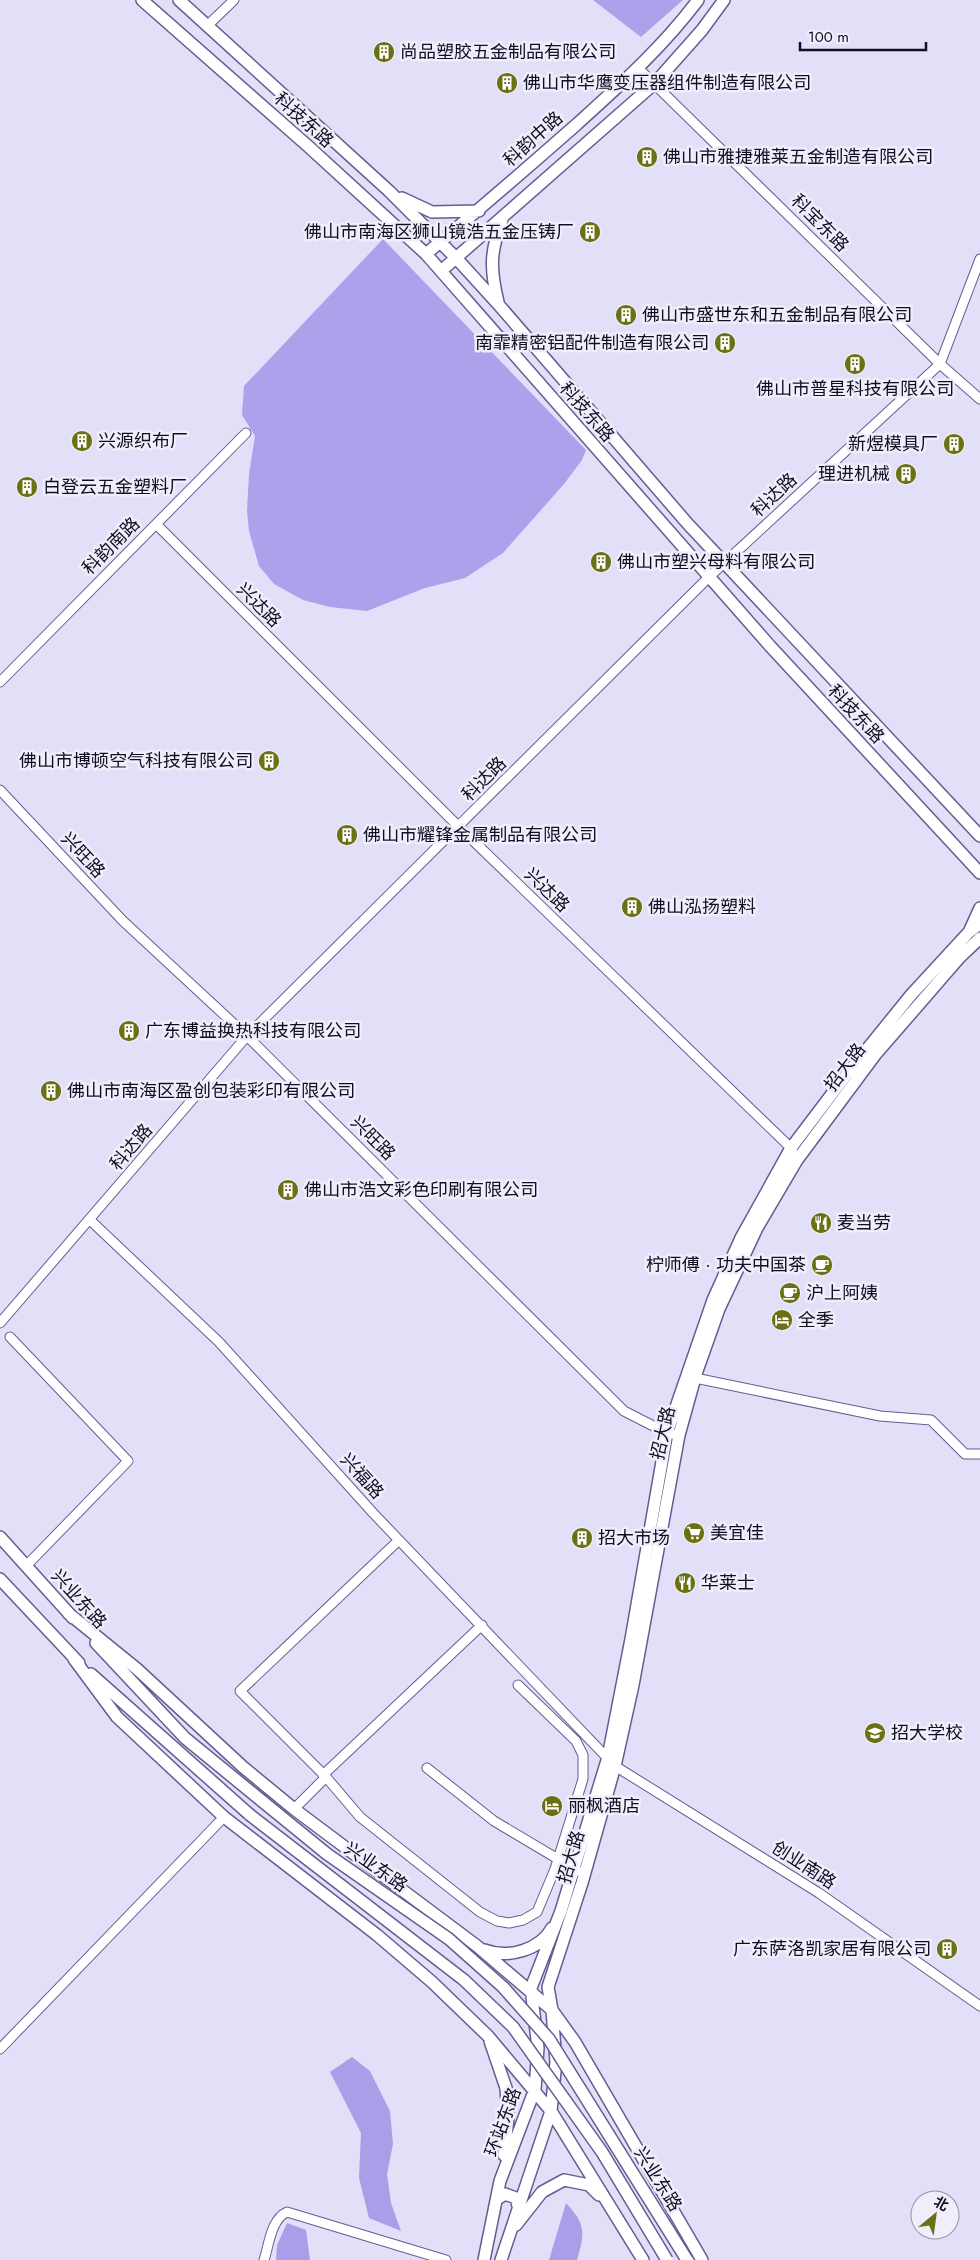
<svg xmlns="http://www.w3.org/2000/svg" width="980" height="2260" viewBox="0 0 980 2260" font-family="Jost,'Noto Sans SC',sans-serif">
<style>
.forest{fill:#aea1eb}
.water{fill:#ab9ee8}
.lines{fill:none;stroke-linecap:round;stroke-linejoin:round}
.minor-casing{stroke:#665c92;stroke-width:11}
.major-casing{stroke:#665c92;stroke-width:14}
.minor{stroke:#fff;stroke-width:9}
.major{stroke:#fff;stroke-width:11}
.major-bridge-casing{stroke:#665c92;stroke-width:14;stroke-linecap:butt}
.major-bridge{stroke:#fff;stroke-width:11}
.labels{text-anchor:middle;stroke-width:5;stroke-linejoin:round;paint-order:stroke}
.poi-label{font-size:18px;fill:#120d22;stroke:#f0eefb;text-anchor:start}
.street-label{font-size:18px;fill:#120d22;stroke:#f0eefb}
</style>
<rect width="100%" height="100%" fill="#e2dff8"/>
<path class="forest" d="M 593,0 L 683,0 L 641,37 Z
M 383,239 L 586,450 L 582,460 L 564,484 L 503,553 L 465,578 L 425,588 L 367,611 L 330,607 L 303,600 L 274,584 L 259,566 L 249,531 L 247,511 L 249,474 L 255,436 L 242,415 L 244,386 Z"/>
<path class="water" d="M 352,2057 L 370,2071 L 390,2111 L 393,2144 L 387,2174 L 391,2203 L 401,2231 L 369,2218 L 359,2178 L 361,2133 L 330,2072 Z
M 566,2203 C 586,2224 585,2233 577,2260 L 549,2260 Z
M 287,2223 L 306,2230 L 310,2260 L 276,2260 L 277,2245 Z"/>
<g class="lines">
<g class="minor-casing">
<path id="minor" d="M 208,25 L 234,0
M 639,69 L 940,364 L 980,399
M 156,524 L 459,827 L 791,1148 L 797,1160
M 0,682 L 246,433
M 0,790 L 123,921 L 247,1036 L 624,1411 L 667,1433 L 679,1435
M 90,1220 L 219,1342 L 374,1514 L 615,1766 L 819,1893 L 980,2006
M 0,1323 L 247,1036 L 709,577 L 940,364 L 980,259
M 10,1337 L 128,1461 L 26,1566
M 695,1378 L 880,1416 L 931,1420 L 965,1454 L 980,1454
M 427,1768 L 494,1821 L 578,1871
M 323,1775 L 482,1625
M 326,1777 L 360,1817 L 480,1912 L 497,1921 L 509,1923 L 523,1920 L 537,1912 L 555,1869 L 583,1779 L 583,1755 L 576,1741 L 518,1685
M 294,1809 L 326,1777 L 240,1691 L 399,1540
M 0,2049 L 224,1817
M 264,2260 C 269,2245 271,2219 287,2212 L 446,2260"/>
</g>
<g class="major-casing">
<path id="major" d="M 142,0 L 309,147 L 426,254 L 770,646 L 980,873
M 179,0 L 389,191 L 457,259 L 498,304 L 687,523 L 980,836
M 402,198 L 432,212 L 479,211
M 426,254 C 476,212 526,169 576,125 C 619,86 663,47 698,0
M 441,271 L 655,83 L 702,30 L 724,0
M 498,302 C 490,269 490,252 502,220
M 970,930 L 980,908
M 0,1537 L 73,1618
M 0,1579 L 79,1663
M 68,1613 L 137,1669 L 243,1767 L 294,1809 L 477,1946 L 552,2010 L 575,2042 L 702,2260
M 96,1643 L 185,1738 L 262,1801
M 74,1659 L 117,1717 L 224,1817 L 377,1935 L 432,1982 L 488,2036 L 551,2111 L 643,2260
M 91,1674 L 250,1815
M 485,1950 C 508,1959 540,1950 552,1928
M 490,2041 L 506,2088 L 508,2118 L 504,2155
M 497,2199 L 505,2194 L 516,2198 L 518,2206
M 516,2225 L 542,2192 L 564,2180 L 589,2185 L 599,2195
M 484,2260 L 500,2181 L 535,2089 L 538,2048 L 531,1988 L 561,1911 L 608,1757 L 631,1639 L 667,1433 L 713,1300 L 741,1238 L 791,1148 L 847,1074 L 911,995 L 969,932 L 980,924
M 501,2260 L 551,2111 L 556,2062 L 552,2010 L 548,1987 L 582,1883 L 615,1766 L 633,1685 L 679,1435 L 696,1374 L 719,1309 L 757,1228 L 797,1160 L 875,1055 L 960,957 L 980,938"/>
</g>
<use href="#minor" class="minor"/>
<use href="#major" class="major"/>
<g class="major-bridge-casing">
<path id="major-bridge" d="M 262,1801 L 327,1854 L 449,1939 L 503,1987 L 549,2039 L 687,2260
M 250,1815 L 464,1980 L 513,2027 L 602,2152 L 667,2260"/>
</g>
<use href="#major-bridge" class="major-bridge"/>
</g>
<defs>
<g id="building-disc" transform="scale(1.125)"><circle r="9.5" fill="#6c7015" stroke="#f0eefb"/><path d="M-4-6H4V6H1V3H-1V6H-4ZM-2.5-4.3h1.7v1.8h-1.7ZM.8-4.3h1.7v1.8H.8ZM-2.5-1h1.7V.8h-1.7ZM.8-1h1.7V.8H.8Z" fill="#fff"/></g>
<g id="restaurant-disc" transform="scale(1.125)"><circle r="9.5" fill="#6c7015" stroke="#f0eefb"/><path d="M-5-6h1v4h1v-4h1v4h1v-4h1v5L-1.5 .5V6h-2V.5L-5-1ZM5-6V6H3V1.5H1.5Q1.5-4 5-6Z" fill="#fff"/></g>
<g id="cafe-disc" transform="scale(1.125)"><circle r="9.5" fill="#6c7015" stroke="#f0eefb"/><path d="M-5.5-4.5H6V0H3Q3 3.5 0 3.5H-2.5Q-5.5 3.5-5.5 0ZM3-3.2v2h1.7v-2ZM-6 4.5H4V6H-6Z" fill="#fff"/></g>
<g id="hotel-disc" transform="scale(1.125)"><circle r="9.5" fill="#6c7015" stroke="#f0eefb"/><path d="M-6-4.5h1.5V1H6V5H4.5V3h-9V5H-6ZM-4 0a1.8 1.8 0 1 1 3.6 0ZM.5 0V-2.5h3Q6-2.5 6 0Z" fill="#fff"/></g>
<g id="supermarket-disc" transform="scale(1.125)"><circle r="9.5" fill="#6c7015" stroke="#f0eefb"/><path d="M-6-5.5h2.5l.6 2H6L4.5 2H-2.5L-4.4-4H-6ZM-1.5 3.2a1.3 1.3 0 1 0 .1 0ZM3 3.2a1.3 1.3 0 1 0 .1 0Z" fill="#fff"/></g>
<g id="school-disc" transform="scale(1.125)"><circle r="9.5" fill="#6c7015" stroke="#f0eefb"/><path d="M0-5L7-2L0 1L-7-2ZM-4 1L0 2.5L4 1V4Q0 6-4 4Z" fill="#fff"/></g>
</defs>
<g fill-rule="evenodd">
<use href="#building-disc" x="384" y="52"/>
<use href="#building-disc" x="507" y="83"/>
<use href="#building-disc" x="647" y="157"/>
<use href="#building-disc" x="590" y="232"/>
<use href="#building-disc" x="626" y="315"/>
<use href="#building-disc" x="725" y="343"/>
<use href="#building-disc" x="855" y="364"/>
<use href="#building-disc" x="82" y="441"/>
<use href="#building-disc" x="954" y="444"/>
<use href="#building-disc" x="906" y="474"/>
<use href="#building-disc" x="27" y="487"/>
<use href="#building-disc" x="601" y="562"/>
<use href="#building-disc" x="269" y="761"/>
<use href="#building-disc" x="347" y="835"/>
<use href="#building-disc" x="632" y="907"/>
<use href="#building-disc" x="129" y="1031"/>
<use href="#building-disc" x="51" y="1091"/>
<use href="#building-disc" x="288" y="1190"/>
<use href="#restaurant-disc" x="821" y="1223"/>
<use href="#cafe-disc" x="822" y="1265"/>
<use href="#cafe-disc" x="790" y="1293"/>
<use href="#hotel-disc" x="782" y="1320"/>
<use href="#supermarket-disc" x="694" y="1533"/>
<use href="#building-disc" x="582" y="1538"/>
<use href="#restaurant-disc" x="685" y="1583"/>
<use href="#school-disc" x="875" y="1733"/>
<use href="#hotel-disc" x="552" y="1806"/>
<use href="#building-disc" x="947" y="1949"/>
</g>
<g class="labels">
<g class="poi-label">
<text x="400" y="58">尚品塑胶五金制品有限公司</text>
<text x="523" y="89">佛山市华鹰变压器组件制造有限公司</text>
<text x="663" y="163">佛山市雅捷雅莱五金制造有限公司</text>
<text x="574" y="238" text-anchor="end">佛山市南海区狮山镜浩五金压铸厂</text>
<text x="642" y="321">佛山市盛世东和五金制品有限公司</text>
<text x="709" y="349" text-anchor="end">南霏精密铝配件制造有限公司</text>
<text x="855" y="395" text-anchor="middle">佛山市普星科技有限公司</text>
<text x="98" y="447">兴源织布厂</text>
<text x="938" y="450" text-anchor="end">新煜模具厂</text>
<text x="890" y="480" text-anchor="end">理进机械</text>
<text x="43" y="493">白登云五金塑料厂</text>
<text x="617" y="568">佛山市塑兴母料有限公司</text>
<text x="253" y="767" text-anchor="end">佛山市博顿空气科技有限公司</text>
<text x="363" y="841">佛山市耀锋金属制品有限公司</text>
<text x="648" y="913">佛山泓扬塑料</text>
<text x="145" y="1037">广东博益换热科技有限公司</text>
<text x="67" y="1097">佛山市南海区盈创包装彩印有限公司</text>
<text x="304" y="1196">佛山市浩文彩色印刷有限公司</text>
<text x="837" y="1229">麦当劳</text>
<text x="806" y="1271" text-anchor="end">柠师傅 · 功夫中国茶</text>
<text x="806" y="1299">沪上阿姨</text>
<text x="798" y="1326">全季</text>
<text x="710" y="1539">美宜佳</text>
<text x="598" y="1544">招大市场</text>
<text x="701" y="1589">华莱士</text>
<text x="891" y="1739">招大学校</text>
<text x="568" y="1812">丽枫酒店</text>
<text x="931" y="1955" text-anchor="end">广东萨洛凯家居有限公司</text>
</g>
<g class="street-label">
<text transform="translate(304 120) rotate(42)" y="6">科技东路</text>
<text transform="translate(533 139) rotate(-42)" y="6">科韵中路</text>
<text transform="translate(820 223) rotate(45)" y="6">科宝东路</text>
<text transform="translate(587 412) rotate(49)" y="6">科技东路</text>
<text transform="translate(774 495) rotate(-43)" y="6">科达路</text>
<text transform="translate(111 546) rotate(-45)" y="6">科韵南路</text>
<text transform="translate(259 605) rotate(45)" y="6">兴达路</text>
<text transform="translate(856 714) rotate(47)" y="6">科技东路</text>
<text transform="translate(484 779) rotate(-45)" y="6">科达路</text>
<text transform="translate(83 855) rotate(47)" y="6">兴旺路</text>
<text transform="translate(547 890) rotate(44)" y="6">兴达路</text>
<text transform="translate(845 1067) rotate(-53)" y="6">招大路</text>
<text transform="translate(373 1138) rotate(45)" y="6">兴旺路</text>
<text transform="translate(131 1147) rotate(-50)" y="6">科达路</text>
<text transform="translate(663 1433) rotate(-77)" y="6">招大路</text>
<text transform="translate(362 1476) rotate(48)" y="6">兴福路</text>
<text transform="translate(79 1599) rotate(48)" y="6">兴业东路</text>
<text transform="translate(571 1857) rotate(-74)" y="6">招大路</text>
<text transform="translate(804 1865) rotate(33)" y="6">创业南路</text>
<text transform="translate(376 1867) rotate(35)" y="6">兴业东路</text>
<text transform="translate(503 2122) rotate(-70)" y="6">环站东路</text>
<text transform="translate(658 2179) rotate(58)" y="6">兴业东路</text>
</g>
</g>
<g transform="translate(935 2215) rotate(29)"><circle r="24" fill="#f0eefb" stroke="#9794a4"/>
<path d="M0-4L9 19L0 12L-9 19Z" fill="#6c7015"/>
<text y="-8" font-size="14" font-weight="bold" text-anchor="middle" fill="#120d22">北</text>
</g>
<path d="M800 42v8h126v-8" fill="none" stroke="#120d22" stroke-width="2.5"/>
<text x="808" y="42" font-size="15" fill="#120d22" stroke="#f0eefb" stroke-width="4" paint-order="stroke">100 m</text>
</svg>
